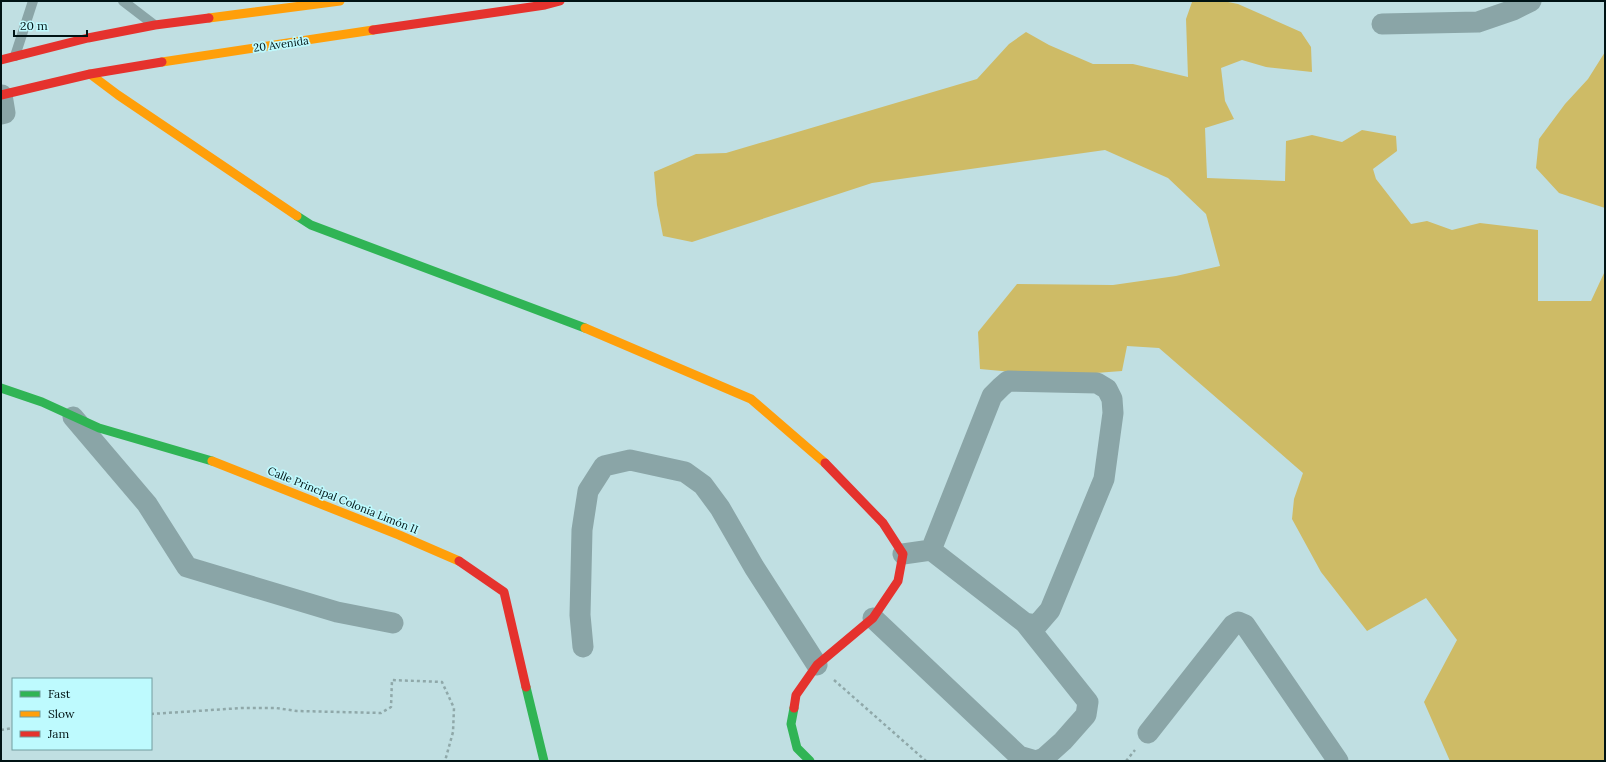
<svg xmlns="http://www.w3.org/2000/svg" width="1606" height="762" viewBox="0 0 1606 762" font-family="Lora,serif">
<style>
.forest{fill:#cebb66}
.lines{fill:none;stroke-linecap:round;stroke-linejoin:round}
.path{stroke:#8fa8a9;stroke-width:2.5;stroke-dasharray:3 3;stroke-linecap:butt}
.lane{stroke:#8aa5a7;stroke-width:10}
.street{stroke:#8aa5a7;stroke-width:21}
.fast{stroke:#30b455;stroke-width:9}
.slow{stroke:#ff9f0a;stroke-width:9}
.jam{stroke:#e5322d;stroke-width:9}
.labels{text-anchor:middle;stroke-width:3.5;stroke-linejoin:round;paint-order:stroke}
.street-label{font-size:11px;fill:#001314;stroke:#befafe}
</style>
<rect width="100%" height="100%" fill="#c0dfe2"/>
<path class="forest" d="M 1223,1 L 1238,4 L 1301,32 L 1311,47 L 1312,72 L 1266,67 L 1242,60 L 1221,68 L 1225,101 L 1234,119 L 1205,128 L 1207,178 L 1285,181 L 1286,141 L 1312,135 L 1342,142 L 1362,130 L 1396,136 L 1397,151 L 1373,169 L 1376,179 L 1411,224 L 1427,221 L 1452,230 L 1480,223 L 1538,230 L 1538,301 L 1591,301 L 1605,271 L 1605,761 L 1450,761 L 1424,702 L 1457,640 L 1426,598 L 1367,631 L 1321,572 L 1292,519 L 1294,499 L 1303,473 L 1159,348 L 1127,346 L 1122,371 L 1056,376 L 980,369 L 978,332 L 1017,284 L 1113,285 L 1176,276 L 1220,266 L 1206,214 L 1168,178 L 1105,150 L 872,183 L 692,242 L 663,236 L 657,205 L 654,172 L 696,154 L 726,153 L 977,79 L 1009,44 L 1026,32 L 1049,45 L 1093,64 L 1133,64 L 1188,77 L 1186,19 L 1192,2 Z
M 1605,52 L 1605,208 L 1559,193 L 1536,168 L 1539,139 L 1565,104 L 1588,79 Z"/>
<g class="lines">
<path class="path" d="M 834,680 L 926,761
M 151,714 L 242,708 L 276,708 L 297,711 L 381,713 L 391,707 L 392,680 L 442,682 L 454,708 L 453,732 L 445,761
M 1,730 L 13,728
M 1126,761 L 1135,750"/>
<path class="lane" d="M 123,1 L 153,24
M 15,56 L 33,1"/>
<path class="street" d="M 1382,24 L 1478,22 L 1513,10 L 1531,1
M 1,114 L 5,113 L 2,95
M 73,417 L 147,504 L 187,567 L 337,612 L 393,623
M 931,550 L 992,396 L 1001,387 L 1008,381 L 1097,383 L 1107,389 L 1112,399 L 1113,413 L 1104,479 L 1050,610 L 1037,625 L 1025,623
M 873,618 L 1019,756 L 1036,761 L 1044,758 L 1063,741 L 1086,715 L 1088,702 L 1025,623 L 931,550 L 903,554
M 583,647 L 580,615 L 582,530 L 588,491 L 604,466 L 630,460 L 685,472 L 703,485 L 720,508 L 754,567 L 817,665
M 1148,733 L 1233,625 L 1238,622 L 1245,625 L 1338,761"/>
<path class="fast" d="M 297,216 L 311,225 L 585,328
M 1,388 L 42,402 L 99,428 L 212,461
M 526,687 L 544,761
M 794,708 L 791,724 L 797,748 L 810,761"/>
<path class="slow" d="M 209,18 L 340,1
M 162,62 L 373,30
M 90,74 L 118,95 L 297,216
M 585,328 L 751,399 L 825,463
M 212,461 L 399,535 L 459,561"/>
<path class="jam" d="M 373,30 L 545,5 L 560,1
M 1,60 L 88,38 L 155,25 L 209,18
M 1,95 L 90,74 L 162,62
M 459,561 L 504,592 L 526,687
M 794,708 L 796,695 L 817,665 L 873,618 L 898,581 L 903,554 L 883,523 L 825,463"/>
</g>
<g class="labels">
<g class="street-label">
<text transform="translate(281 44) rotate(-8)" y="4">20 Avenida</text>
<text transform="translate(343 500) rotate(22)" y="4">Calle Principal Colonia Limón II</text>
</g>
</g>
<rect width="1606" height="762" fill="none" stroke="#001314" stroke-width="4"/>
<rect x="12" y="678" width="140" height="72" fill="#befafe" stroke="#729ea0"/>
<rect x="20" y="691" width="20" height="6" fill="#30b455" stroke="#729ea0"/>
<text x="48" y="698" font-size="12" fill="#001314">Fast</text>
<rect x="20" y="711" width="20" height="6" fill="#ff9f0a" stroke="#729ea0"/>
<text x="48" y="718" font-size="12" fill="#001314">Slow</text>
<rect x="20" y="731" width="20" height="6" fill="#e5322d" stroke="#729ea0"/>
<text x="48" y="738" font-size="12" fill="#001314">Jam</text>
<path d="M14 30v6h73v-6" fill="none" stroke="#001314" stroke-width="2"/>
<text x="20" y="30" font-size="12" fill="#001314" stroke="#befafe" stroke-width="3" paint-order="stroke">20 m</text>
</svg>
